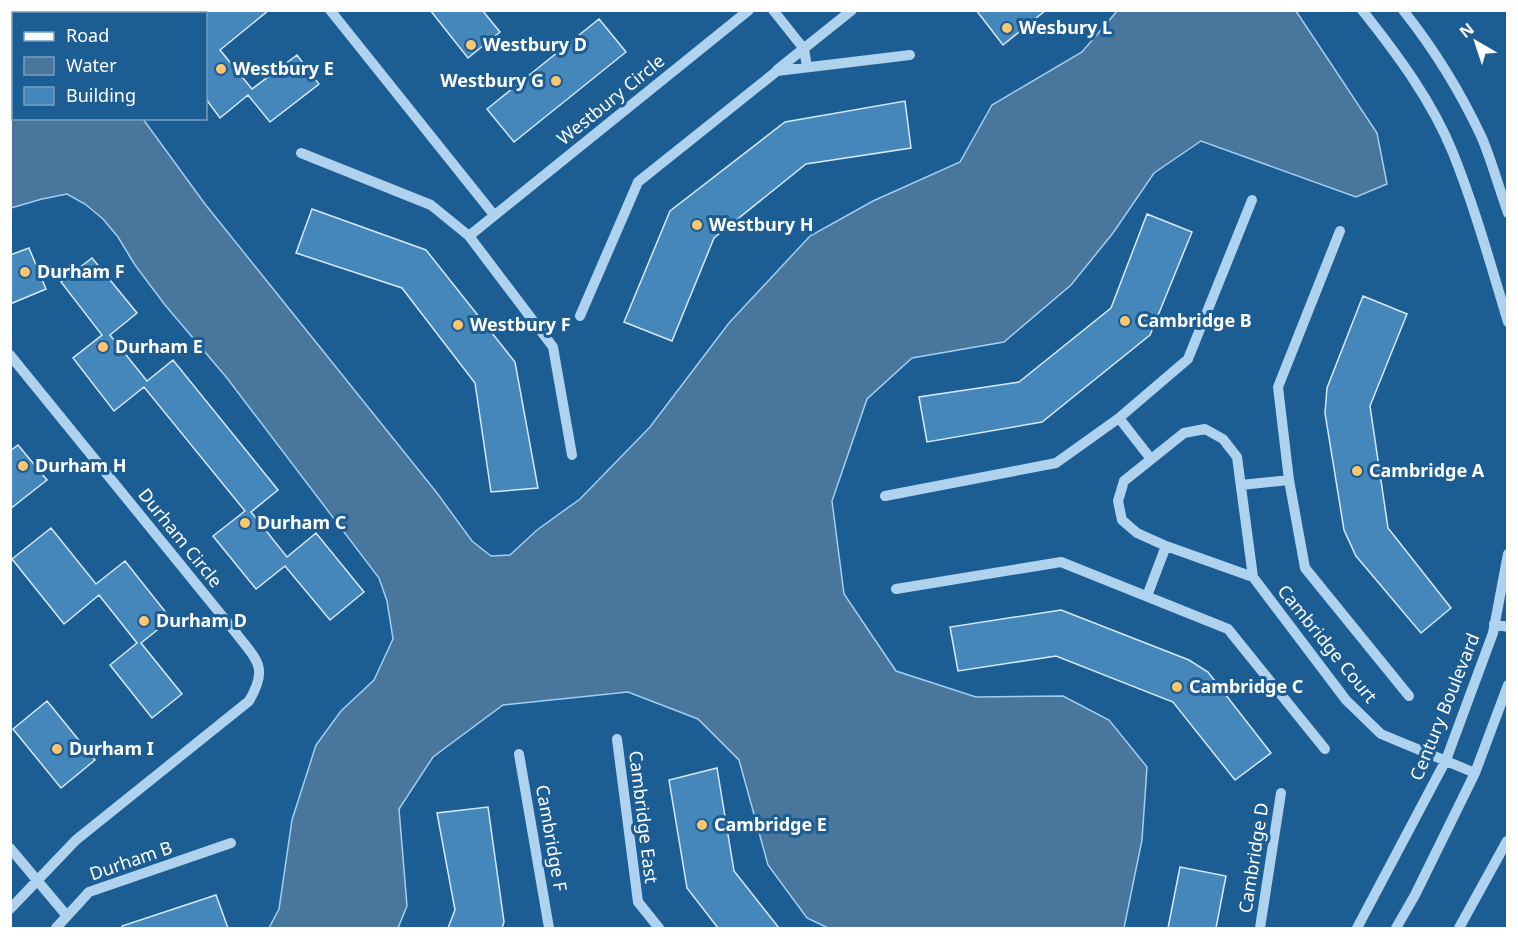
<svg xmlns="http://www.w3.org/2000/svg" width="1518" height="939" viewBox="0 0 1518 939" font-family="'Noto Sans',sans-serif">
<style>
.water{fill:#49769d;stroke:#a2cff1;stroke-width:1.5}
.building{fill:#4586bb;stroke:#d5eafb;stroke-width:1.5}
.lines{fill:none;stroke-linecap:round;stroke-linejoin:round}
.minor{stroke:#afd2ef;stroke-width:10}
.major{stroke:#f7fbff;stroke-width:15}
.poi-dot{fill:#ffc66d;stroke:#1c5d94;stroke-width:2}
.labels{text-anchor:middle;stroke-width:6;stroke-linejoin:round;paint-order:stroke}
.poi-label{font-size:18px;font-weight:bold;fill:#fff;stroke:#1c5d94;text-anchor:start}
.street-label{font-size:18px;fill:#fff;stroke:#1c5d94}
</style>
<rect width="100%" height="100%" fill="#1c5d94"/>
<path class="water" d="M 1118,10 L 1296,11 L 1377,133 L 1387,184 L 1356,197 L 1201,141 L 1154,173 L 1113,233 L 1071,285 L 1004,342 L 912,358 L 867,399 L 832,501 L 844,594 L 896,671 L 976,697 L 1063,696 L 1109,720 L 1147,767 L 1142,840 L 1124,928 L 828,928 L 807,918 L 768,865 L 739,760 L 698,719 L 628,692 L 503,705 L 433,757 L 399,809 L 407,906 L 398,928 L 269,928 L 279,909 L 292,820 L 316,745 L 341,711 L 374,680 L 393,639 L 387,601 L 379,578 L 227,378 L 165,305 L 135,265 L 118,237 L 103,219 L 85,204 L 67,194 L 42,199 L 11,208 L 11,115 L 13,113 L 14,118 L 143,119 L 205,204 L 437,493 L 472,541 L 491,556 L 510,555 L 537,530 L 580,499 L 650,427 L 729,323 L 810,236 L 873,201 L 960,162 L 992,105 L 1082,52 Z"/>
<path class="building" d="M 206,10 L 269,10 L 220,50 L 252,89 L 297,55 L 319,84 L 270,122 L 248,95 L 220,118 L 206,99 Z
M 430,10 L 482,10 L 500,32 L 468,58 Z
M 976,10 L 1046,10 L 1003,45 Z
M 599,19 L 626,52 L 514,142 L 487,109 Z
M 905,101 L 911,148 L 806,164 L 714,238 L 672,341 L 624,322 L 670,211 L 785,122 Z
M 312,209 L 426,250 L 515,362 L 538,488 L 491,492 L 475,383 L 402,288 L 296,253 Z
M 1147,214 L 1192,232 L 1150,335 L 1042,422 L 927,442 L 919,397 L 1019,382 L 1111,308 Z
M 29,248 L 46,289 L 10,304 L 10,255 Z
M 92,258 L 137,313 L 110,335 L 147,381 L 173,360 L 278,490 L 251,512 L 287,557 L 316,533 L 364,592 L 330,620 L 285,566 L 256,589 L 213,536 L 245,511 L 144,387 L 114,411 L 73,358 L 102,335 L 61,282 Z
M 1363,296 L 1407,314 L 1370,406 L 1388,528 L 1451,608 L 1421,633 L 1356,556 L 1344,530 L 1325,413 L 1327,388 Z
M 18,445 L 47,480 L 10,509 L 10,451 Z
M 51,528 L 96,584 L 125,561 L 171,619 L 141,643 L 182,694 L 152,718 L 110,665 L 137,643 L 99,595 L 64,624 L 12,559 Z
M 1061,610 L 1189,660 L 1208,672 L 1271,753 L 1235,780 L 1173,702 L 1056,656 L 958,671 L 950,627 Z
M 47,701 L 95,760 L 61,788 L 13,729 Z
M 717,768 L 734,871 L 779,928 L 718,928 L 687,888 L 669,780 Z
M 488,807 L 504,922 L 502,928 L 448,928 L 455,910 L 437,813 Z
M 1180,867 L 1226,876 L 1216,928 L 1168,928 Z
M 216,895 L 228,928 L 122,928 L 122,926 Z"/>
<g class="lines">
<path class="minor" d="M 330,10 L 494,215
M 773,10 L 804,49 L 807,67
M 1362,10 C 1397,54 1432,101 1453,153 C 1475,208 1491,266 1508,322
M 1403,10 C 1434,49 1461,93 1482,138 C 1492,162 1499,188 1508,213
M 125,13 L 128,10
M 777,70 L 852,10
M 301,153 L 431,205 L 469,236 L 553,347 L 572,455
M 1340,231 L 1278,387 L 1289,480 L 1305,568 L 1409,696
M 469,236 L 749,10
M 580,316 L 638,182 L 777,71 L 910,55
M 10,355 L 236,633 C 257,661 269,667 249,701 L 76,840 L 10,909
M 1119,418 L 1151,459
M 1241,485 L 1289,480
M 885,496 L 1056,463 L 1119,418 L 1188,359 L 1252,200
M 1253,577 L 1237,457 L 1223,439 L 1205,429 L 1184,433 L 1124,481 L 1118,501 L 1122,520 L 1137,533 L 1166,546 L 1253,577 L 1346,700 L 1381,734 L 1475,773
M 896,589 L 1061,562 L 1228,629 L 1325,749
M 1147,596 L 1166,546
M 1494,624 L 1508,627
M 617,739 L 638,902 L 659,928
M 519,754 L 549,928
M 10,848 L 67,916
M 56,928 L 89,892 L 231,843
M 1260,928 L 1281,793
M 1357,928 L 1446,760 L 1493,633 L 1508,554
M 1396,928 L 1415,895 L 1475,773 L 1508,685
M 1459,928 L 1507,841"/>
<path class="major" d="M 43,14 L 46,10
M 10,40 L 14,38"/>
</g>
<g class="poi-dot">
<circle cx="1007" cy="28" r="6"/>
<circle cx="471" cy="45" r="6"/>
<circle cx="221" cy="69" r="6"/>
<circle cx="556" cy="81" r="6"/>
<circle cx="697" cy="225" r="6"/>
<circle cx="25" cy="272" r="6"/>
<circle cx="1125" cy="321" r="6"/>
<circle cx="458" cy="325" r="6"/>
<circle cx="103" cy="347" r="6"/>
<circle cx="23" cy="466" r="6"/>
<circle cx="1357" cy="471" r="6"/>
<circle cx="245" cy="523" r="6"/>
<circle cx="144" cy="621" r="6"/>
<circle cx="1177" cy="687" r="6"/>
<circle cx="57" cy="749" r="6"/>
<circle cx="702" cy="825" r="6"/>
</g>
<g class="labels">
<g class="poi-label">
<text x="1019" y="34">Wesbury L</text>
<text x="483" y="51">Westbury D</text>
<text x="233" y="75">Westbury E</text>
<text x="544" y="87" text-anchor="end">Westbury G</text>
<text x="709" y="231">Westbury H</text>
<text x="37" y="278">Durham F</text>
<text x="1137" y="327">Cambridge B</text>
<text x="470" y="331">Westbury F</text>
<text x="115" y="353">Durham E</text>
<text x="35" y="472">Durham H</text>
<text x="1369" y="477">Cambridge A</text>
<text x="257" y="529">Durham C</text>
<text x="156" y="627">Durham D</text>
<text x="1189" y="693">Cambridge C</text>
<text x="69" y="755">Durham I</text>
<text x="714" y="831">Cambridge E</text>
</g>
<g class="street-label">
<text transform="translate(611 100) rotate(-39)" y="6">Westbury Circle</text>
<text transform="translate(180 538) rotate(51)" y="6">Durham Circle</text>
<text transform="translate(1327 644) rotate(51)" y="6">Cambridge Court</text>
<text transform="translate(1445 707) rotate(-68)" y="6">Century Boulevard</text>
<text transform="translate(643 817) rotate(83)" y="6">Cambridge East</text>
<text transform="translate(551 838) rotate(80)" y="6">Cambridge F</text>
<text transform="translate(1254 858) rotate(-81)" y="6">Cambridge D</text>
<text transform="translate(131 861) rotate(-19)" y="6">Durham B</text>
</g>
</g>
<rect width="1518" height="939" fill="none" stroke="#ffffff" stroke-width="24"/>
<rect x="12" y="12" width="195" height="108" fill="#1c5d94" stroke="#779ebf" stroke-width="1.5"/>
<rect x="24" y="32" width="30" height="9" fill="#f7fbff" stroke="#779ebf" stroke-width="1.5"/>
<text x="66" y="42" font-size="18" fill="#ffffff">Road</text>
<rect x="24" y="57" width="30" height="18" fill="#49769d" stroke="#779ebf" stroke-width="1.5"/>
<text x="66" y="72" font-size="18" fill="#ffffff">Water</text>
<rect x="24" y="87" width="30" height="18" fill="#4586bb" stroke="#779ebf" stroke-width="1.5"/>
<text x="66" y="102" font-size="18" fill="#ffffff">Building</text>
<g transform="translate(1476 42) rotate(321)" stroke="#1c5d94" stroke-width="4.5" paint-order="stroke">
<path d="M0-4.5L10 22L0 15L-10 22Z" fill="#ffffff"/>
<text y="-9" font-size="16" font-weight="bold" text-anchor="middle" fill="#ffffff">N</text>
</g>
</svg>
